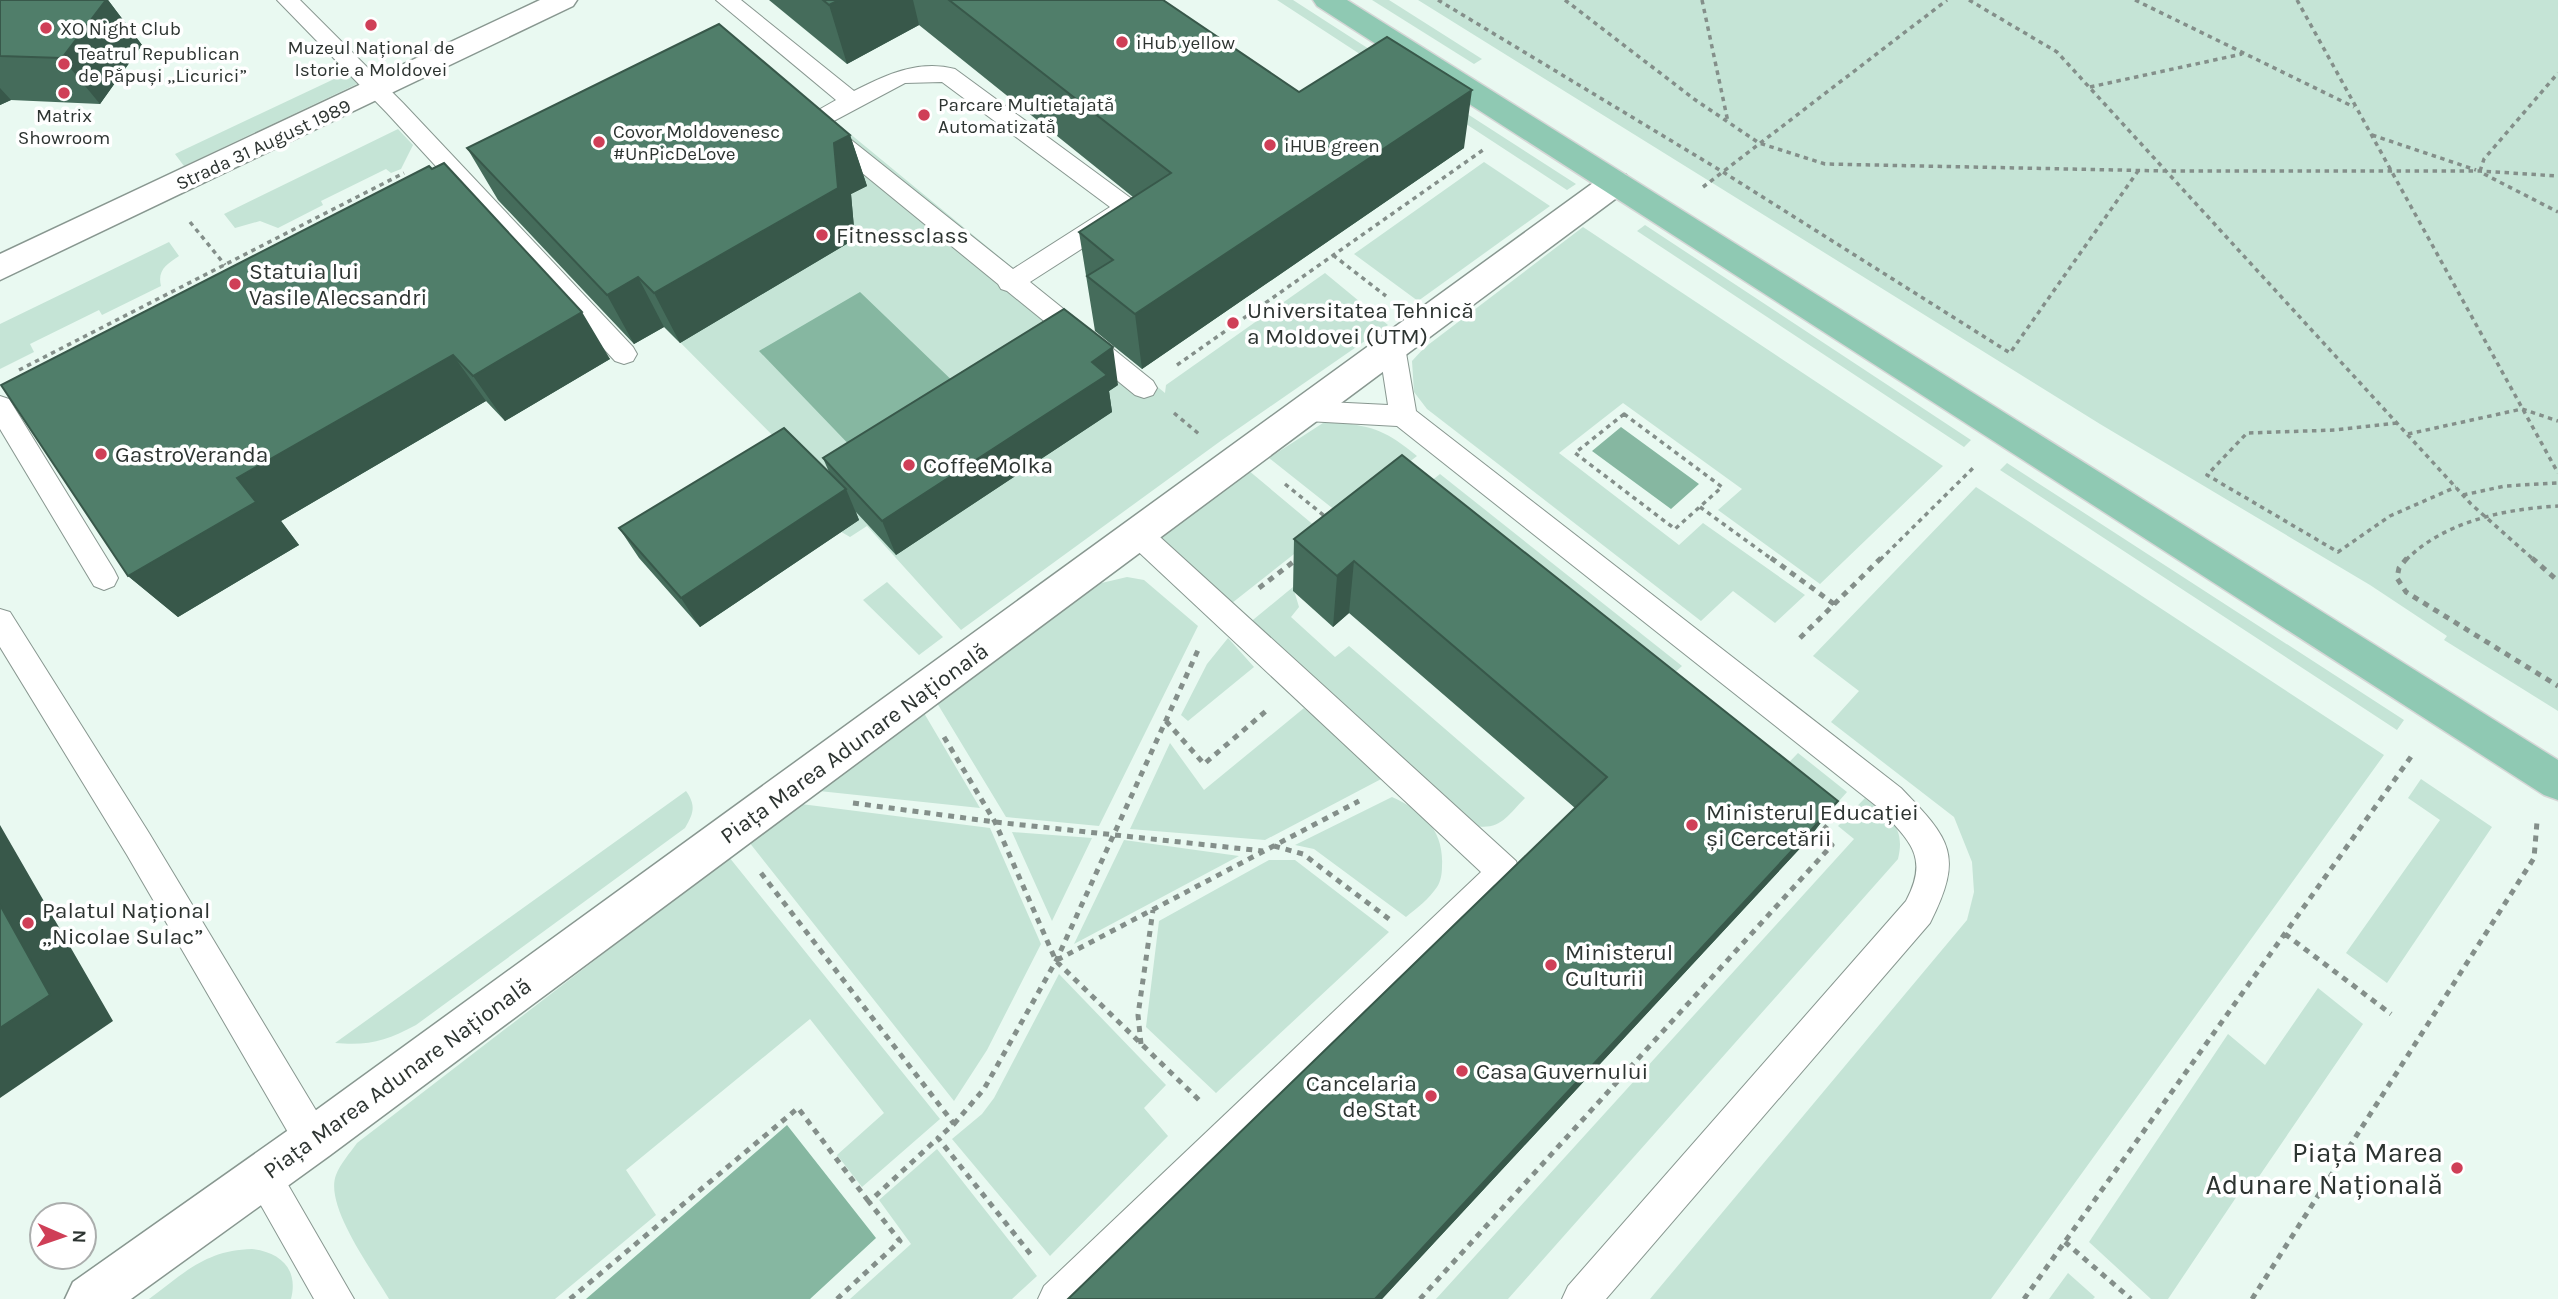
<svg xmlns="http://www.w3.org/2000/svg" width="2558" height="1299" viewBox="0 0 2558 1299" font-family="Karla,sans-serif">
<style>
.green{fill:#c5e4d6}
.water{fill:#86b7a1}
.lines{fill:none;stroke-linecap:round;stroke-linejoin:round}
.lane-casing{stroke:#889790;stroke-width:2}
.street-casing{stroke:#889790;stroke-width:3}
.primary-casing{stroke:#d5d6d6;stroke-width:3}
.path-far1{stroke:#848f8a;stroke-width:3.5;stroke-dasharray:4.5 4.5;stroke-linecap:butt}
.path{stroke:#848f8a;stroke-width:5;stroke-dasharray:6 6;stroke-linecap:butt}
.lane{fill:#fff;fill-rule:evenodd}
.street{fill:#fff;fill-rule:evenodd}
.primary{fill:#8fc9b3;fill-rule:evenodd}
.wall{fill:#456c5b}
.shaded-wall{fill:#38584a}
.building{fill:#507e6a;stroke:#38584a;stroke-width:2}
.poi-dot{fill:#cf3f57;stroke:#fff;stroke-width:2.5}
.labels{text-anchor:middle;stroke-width:7;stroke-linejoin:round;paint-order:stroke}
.far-poi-label{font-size:19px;fill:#2d3431;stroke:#fff;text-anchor:start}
.far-street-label{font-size:19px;fill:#2d3431;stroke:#fff}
.poi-label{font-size:23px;fill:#2d3431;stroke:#fff;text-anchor:start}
.street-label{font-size:23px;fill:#2d3431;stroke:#fff}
.near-poi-label{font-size:28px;fill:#2d3431;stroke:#fff;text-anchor:end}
</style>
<rect width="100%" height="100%" fill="#e9f9f1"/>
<path class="green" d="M 1277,0 L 1293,0 L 1400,69 L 1392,75 Z
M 1372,0 L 1389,0 L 1482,59 L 1474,64 Z
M 1418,0 L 2558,0 L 2558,711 L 2444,640 L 2447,636 L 2370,585 L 2100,424 Z
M 764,63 L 1165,393 L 1166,385 L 1325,273 L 1388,325 L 1222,440 L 961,630 L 867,526 L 850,537 L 838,530 L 796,459 L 649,311 Z
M 349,72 L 359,83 L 184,166 L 175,154 Z
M 1410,77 L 1576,184 L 1567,190 L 1402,82 Z
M 398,129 L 413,145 L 401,169 L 391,173 L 386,169 L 321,201 L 323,205 L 278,228 L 260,221 L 235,228 L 224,214 Z
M 1484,162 L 1550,206 L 1418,301 L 1354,254 Z
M 1645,225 L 1971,440 L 1964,447 L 1637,231 Z
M 1583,227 L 1943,466 L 1820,584 L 1718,510 L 1742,489 L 1623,403 L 1559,453 L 1679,545 L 1703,523 L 1805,595 L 1775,623 L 1733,591 L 1701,621 L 1427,409 L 1414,392 L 1412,361 L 1424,348 Z
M 169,242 L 179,256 C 167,264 157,270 161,286 L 102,315 L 99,310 L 30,344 L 34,352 L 0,369 L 0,324 Z
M 1336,422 C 1376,427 1386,431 1417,456 L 1341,515 L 1269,458 L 1323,423 Z
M 2007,463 L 2404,720 L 2397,730 L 2000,470 Z
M 1248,470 L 1322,532 L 1232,603 L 1158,537 Z
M 1440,474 L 1682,666 L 1655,691 L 1415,494 Z
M 1976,487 L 2384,755 L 1991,1299 L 1650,1299 L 1967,920 L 1974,892 L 1972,862 L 1954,817 L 1831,722 L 1859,691 L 1813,656 Z
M 1127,577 L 1144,580 L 1198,626 L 1099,826 L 1006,817 L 937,703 L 1093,585 Z
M 887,582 L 943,637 L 919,655 L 863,600 Z
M 1293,587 L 1299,607 L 1291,617 L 1335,657 L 1349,646 L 1525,798 C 1506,817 1500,832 1470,825 L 1248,624 Z
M 1228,638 L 1254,667 L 1188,721 L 1181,715 L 1207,664 Z
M 1304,708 L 1385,777 L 1265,840 L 1130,829 L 1170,743 L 1204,790 Z
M 924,713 L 980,808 L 819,791 Z
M 1798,753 L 1847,792 L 1823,819 L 1773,779 Z
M 2421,779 L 2492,827 L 2387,983 L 2346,953 L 2440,820 L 2408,798 Z
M 686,791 C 696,805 694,813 685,828 L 416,1025 C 386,1041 369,1046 335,1043 Z
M 1392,797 C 1423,811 1444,830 1442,866 C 1442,873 1441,881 1437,887 C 1429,899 1417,908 1406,917 L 1314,849 L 1295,845 Z
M 1865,798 C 1889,817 1906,826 1898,859 L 1508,1299 L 1436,1299 L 1854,839 L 1838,826 Z
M 801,804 L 990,828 L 1041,944 L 987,1050 L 954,1101 L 749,842 Z
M 1012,832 L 1092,838 L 1052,921 Z
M 1124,840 L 1239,856 L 1074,944 Z
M 729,857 L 940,1119 L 862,1187 L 837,1155 L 884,1113 L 810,1019 L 626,1170 L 656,1215 L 555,1299 L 389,1299 C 373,1271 324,1206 336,1175 C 340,1164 350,1153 357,1143 Z
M 1269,860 L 1295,860 L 1389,932 L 1216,1093 L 1146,1027 L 1159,921 Z
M 1059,974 L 1166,1085 L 1144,1108 L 1168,1136 L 1050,1256 L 952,1139 L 982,1114 L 994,1098 Z
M 2318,988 L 2363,1024 L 2247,1194 L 2241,1190 L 2168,1299 L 2151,1299 L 2089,1242 L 2228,1034 L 2265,1065 Z
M 937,1149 L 1037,1276 L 1012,1299 L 850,1299 L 911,1244 L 879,1200 Z
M 252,1249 C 279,1252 299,1268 291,1299 L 149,1299 C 184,1273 206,1250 252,1249 Z
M 2068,1273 L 2095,1297 L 2093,1299 L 2049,1299 Z"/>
<path class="water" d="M 860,292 L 962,390 L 859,455 L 759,351 Z
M 1621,427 L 1699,484 L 1671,509 L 1592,451 Z
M 787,1125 L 876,1238 L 810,1299 L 586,1299 Z"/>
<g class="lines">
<g class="lane-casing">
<path id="lane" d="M 277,0 L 300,0 L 403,103 L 633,347 L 637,354 L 633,361 L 624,364 L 615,361 L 387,113 Z
M 716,0 L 741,0 L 854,91 C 885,75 919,59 955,69 L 1136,202 L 1139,208 L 1136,214 L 1030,282 L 1153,381 L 1157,388 L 1153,395 L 1144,398 L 1135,395 L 1007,291 L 1001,289 L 998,284 L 806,127 L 802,122 L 806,117 L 836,100 ZM 942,82 L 1110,207 L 1013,269 L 830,123 L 905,83 Z
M 1392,337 L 1401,340 L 1405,347 L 1416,411 L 1901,788 C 1951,840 1964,855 1930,923 L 1606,1299 L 1562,1299 L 1568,1286 L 1906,901 C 1930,856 1909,841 1879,808 L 1397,426 L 1307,421 L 1298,418 L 1294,411 L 1298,404 L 1307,401 L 1388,405 L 1379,347 L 1383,340 Z
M 0,396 L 9,399 L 114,570 L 118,578 L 114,586 L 104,590 L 94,586 L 0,429 Z
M 1139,523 L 1149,527 L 1516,861 L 1520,872 L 1516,883 L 1084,1299 L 1038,1299 L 1044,1286 L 1481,872 L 1129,543 L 1125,535 L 1129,527 Z
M 0,609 L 10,612 L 149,833 L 326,1127 L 331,1140 L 326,1153 L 313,1158 L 300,1153 L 127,855 L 0,647 Z
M 263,1159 L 276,1164 L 354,1299 L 314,1299 L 245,1177 L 250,1164 Z"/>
</g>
<g class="street-casing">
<path id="street" d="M 540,0 L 577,0 L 573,6 L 0,280 L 0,254 Z
M 1615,172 L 1626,175 L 1630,183 L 1626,191 L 329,1156 L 131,1299 L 65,1299 L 73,1282 L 297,1124 L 1604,175 Z"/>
</g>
<g class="primary-casing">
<path id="primary" d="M 1313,0 L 1347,0 L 2558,760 L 2558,800 L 2544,795 L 1317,6 Z"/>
</g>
<path class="path-far1" d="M 1438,0 L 1723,172 L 2010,353 L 2138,171
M 1565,0 L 1694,99 L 1759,143 L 1825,164 L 2166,171 L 2480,171 L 2558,176
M 1702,0 L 1728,122
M 1969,0 L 2057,52 L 2471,504 L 2534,560
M 2135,0 L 2354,107
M 2297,0 L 2558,473
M 2090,87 L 2242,54
M 2372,135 L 2476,170
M 2480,171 L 2484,159 L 2558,73
M 2484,174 L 2558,212
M 1703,187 L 1947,0
M 190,222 L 225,265
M 1333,255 L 1386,296
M 1177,365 L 1483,150
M 19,370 L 404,173
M 1174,413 L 1199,434
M 1624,414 L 1722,487 L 1675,529 L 1575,453 Z
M 2397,423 L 2335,430 L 2247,433 L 2207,475 L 2338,552 L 2390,516 L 2456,487
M 2408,434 L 2522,409 L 2558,421
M 1285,484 L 1327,518
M 2463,495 L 2505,486 L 2558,483
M 1700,507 L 1773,560
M 1880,560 L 1973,468
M 2406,560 C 2445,521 2505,509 2558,506"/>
<path class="path" d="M 1771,558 L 1834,604
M 2407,558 L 2399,568 L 2397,578 L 2406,592 L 2558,686
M 2532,558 L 2558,581
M 1259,588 L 1297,559
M 1800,638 L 1881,558
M 1166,721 L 1204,764 L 1266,711
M 944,737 L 995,822 L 1056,961 L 1199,1100
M 853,803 L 995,822 L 1263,851
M 1274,846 L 1303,854 L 1389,919
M 761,873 L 954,1124 L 938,1138 L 1032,1256
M 2285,934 L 2391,1014
M 1057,960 L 1359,801
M 1141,1044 L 1138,1015 L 1153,910
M 954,1124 L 984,1089 L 1056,961 L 1199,648
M 2065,1242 L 2131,1299
M 570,1299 L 798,1108 L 869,1202
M 837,1299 L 900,1241 L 869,1202 L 938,1138
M 1420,1299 L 1832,845 L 1819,835 L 1839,812
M 2024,1299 L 2413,754
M 2252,1299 L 2534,858 L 2537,822"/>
<use href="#lane" class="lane"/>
<use href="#street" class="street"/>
<use href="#primary" class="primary"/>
</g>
<path class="wall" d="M 0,0 L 108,0 L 142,45 L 100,104 L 11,100 L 0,105 Z
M 769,0 L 1163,0 L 1299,92 L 1464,148 L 1142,369 L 1095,331 L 1079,232 L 1133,197 L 919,25 L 847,64 Z
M 850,135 L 867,186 L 851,194 L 855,239 L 680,343 L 664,327 L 634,344 L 498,200 L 467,148 Z
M 429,166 L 610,359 L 505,421 L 486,401 L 281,521 L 299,545 L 178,617 L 128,576 Z
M 1118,385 L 1109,391 L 1112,412 L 896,555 L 856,512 L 859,520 L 700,627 L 639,558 L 619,528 L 829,472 L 823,458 Z
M 1402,455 L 1838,801 L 1805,843 L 1382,1299 L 1068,1299 L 1575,808 L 1349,613 L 1333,627 L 1293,591 L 1294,539 Z"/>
<path class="shaded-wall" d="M 106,0 L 108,0 L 142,45 L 100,104 L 62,58 Z
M 839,0 L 913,0 L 919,25 L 847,64 L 829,5 Z
M 0,88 L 11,100 L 0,105 Z
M 1472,90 L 1464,148 L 1142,369 L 1135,314 Z
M 850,135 L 867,186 L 851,194 L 855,239 L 680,343 L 654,293 L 834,143 Z
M 638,277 L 664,327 L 634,344 L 607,295 Z
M 582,312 L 610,359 L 505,421 L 473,376 Z
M 1113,347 L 1118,385 L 1109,391 L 1112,412 L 896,555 L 882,521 L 1092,362 Z
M 453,355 L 486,401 L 281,521 L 299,545 L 178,617 L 128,576 L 237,478 Z
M 846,489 L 859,520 L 700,627 L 681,598 Z
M 1354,561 L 1349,613 L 1333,627 L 1337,576 Z
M 1838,801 L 1805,843 L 1382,1299 L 1375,1299 Z
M 0,825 L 113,1021 L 0,1098 Z"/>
<path class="building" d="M 0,0 L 106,0 L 62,58 L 0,56 Z
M 823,0 L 839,0 L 829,5 Z
M 949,0 L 1163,0 L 1299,92 L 1387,37 L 1472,90 L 1135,314 L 1087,276 L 1113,260 L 1079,232 L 1171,173 Z
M 719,24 L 850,135 L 834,143 L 838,188 L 654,293 L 638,277 L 607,295 L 467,148 Z
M 444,163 L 582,312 L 473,376 L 453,355 L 237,478 L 256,502 L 128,576 L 1,385 L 429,166 L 432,169 Z
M 1064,309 L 1113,347 L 1092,362 L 1107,375 L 882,521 L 823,458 Z
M 784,428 L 846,489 L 681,598 L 619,528 Z
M 1402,455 L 1838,801 L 1375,1299 L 1068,1299 L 1607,777 L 1354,561 L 1337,576 L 1294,539 Z
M 0,905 L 50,995 L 0,1028 Z"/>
<g class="poi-dot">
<circle cx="371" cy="25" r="7"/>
<circle cx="46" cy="28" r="7"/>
<circle cx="1122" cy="42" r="7"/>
<circle cx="64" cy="64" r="7"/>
<circle cx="64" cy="93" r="7"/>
<circle cx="924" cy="115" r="7"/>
<circle cx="599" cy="142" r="7"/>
<circle cx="1270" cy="145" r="7"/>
<circle cx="822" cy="235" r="7"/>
<circle cx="235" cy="284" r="7"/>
<circle cx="1233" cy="323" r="7"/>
<circle cx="101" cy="454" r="7"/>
<circle cx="909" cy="465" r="7"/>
<circle cx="1692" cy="825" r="7"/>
<circle cx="28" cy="923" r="7"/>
<circle cx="1551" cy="965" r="7"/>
<circle cx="1462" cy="1071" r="7"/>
<circle cx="1431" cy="1096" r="7"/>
<circle cx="2457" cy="1168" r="7"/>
</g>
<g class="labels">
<g class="far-poi-label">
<text x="60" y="35">XO Night Club</text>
<text x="1136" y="49">iHub yellow</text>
<text x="371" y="54" text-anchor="middle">Muzeul Național de<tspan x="371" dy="22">Istorie a Moldovei</tspan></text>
<text x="78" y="60">Teatrul Republican<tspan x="78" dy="22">de Păpuși „Licurici”</tspan></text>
<text x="938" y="111">Parcare Multietajată<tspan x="938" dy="22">Automatizată</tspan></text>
<text x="64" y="122" text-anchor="middle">Matrix<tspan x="64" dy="22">Showroom</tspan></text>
<text x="613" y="138">Covor Moldovenesc<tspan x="613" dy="22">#UnPicDeLove</tspan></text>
<text x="1284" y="152">iHUB green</text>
</g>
<g class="far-street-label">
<text transform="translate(263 144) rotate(-25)" y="7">Strada 31 August 1989</text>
</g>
<g class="poi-label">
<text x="836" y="243">Fitnessclass</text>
<text x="249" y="279">Statuia lui<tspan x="249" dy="26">Vasile Alecsandri</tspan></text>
<text x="1247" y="318">Universitatea Tehnică<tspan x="1247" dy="26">a Moldovei (UTM)</tspan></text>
<text x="115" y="462">GastroVeranda</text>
<text x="923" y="473">CoffeeMolka</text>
<text x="1706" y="820">Ministerul Educației<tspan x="1706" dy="26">și Cercetării</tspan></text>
<text x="42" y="918">Palatul Național<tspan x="42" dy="26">„Nicolae Sulac”</tspan></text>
<text x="1565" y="960">Ministerul<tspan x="1565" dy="26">Culturii</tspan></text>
<text x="1476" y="1079">Casa Guvernului</text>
<text x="1417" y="1091" text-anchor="end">Cancelaria<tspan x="1417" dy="26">de Stat</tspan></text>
</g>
<g class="street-label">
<text transform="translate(854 743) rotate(-36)" y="8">Piața Marea Adunare Națională</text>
<text transform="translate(397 1078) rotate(-36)" y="8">Piața Marea Adunare Națională</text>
</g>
<g class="near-poi-label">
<text x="2443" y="1162">Piața Marea<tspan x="2443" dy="32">Adunare Națională</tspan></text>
</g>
</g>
<g transform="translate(63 1236) rotate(92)"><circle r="33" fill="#ffffff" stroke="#abaead" stroke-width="2"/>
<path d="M0-5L12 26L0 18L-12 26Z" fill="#cf3f57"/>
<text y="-10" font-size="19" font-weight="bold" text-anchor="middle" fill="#2d3431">N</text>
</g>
</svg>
